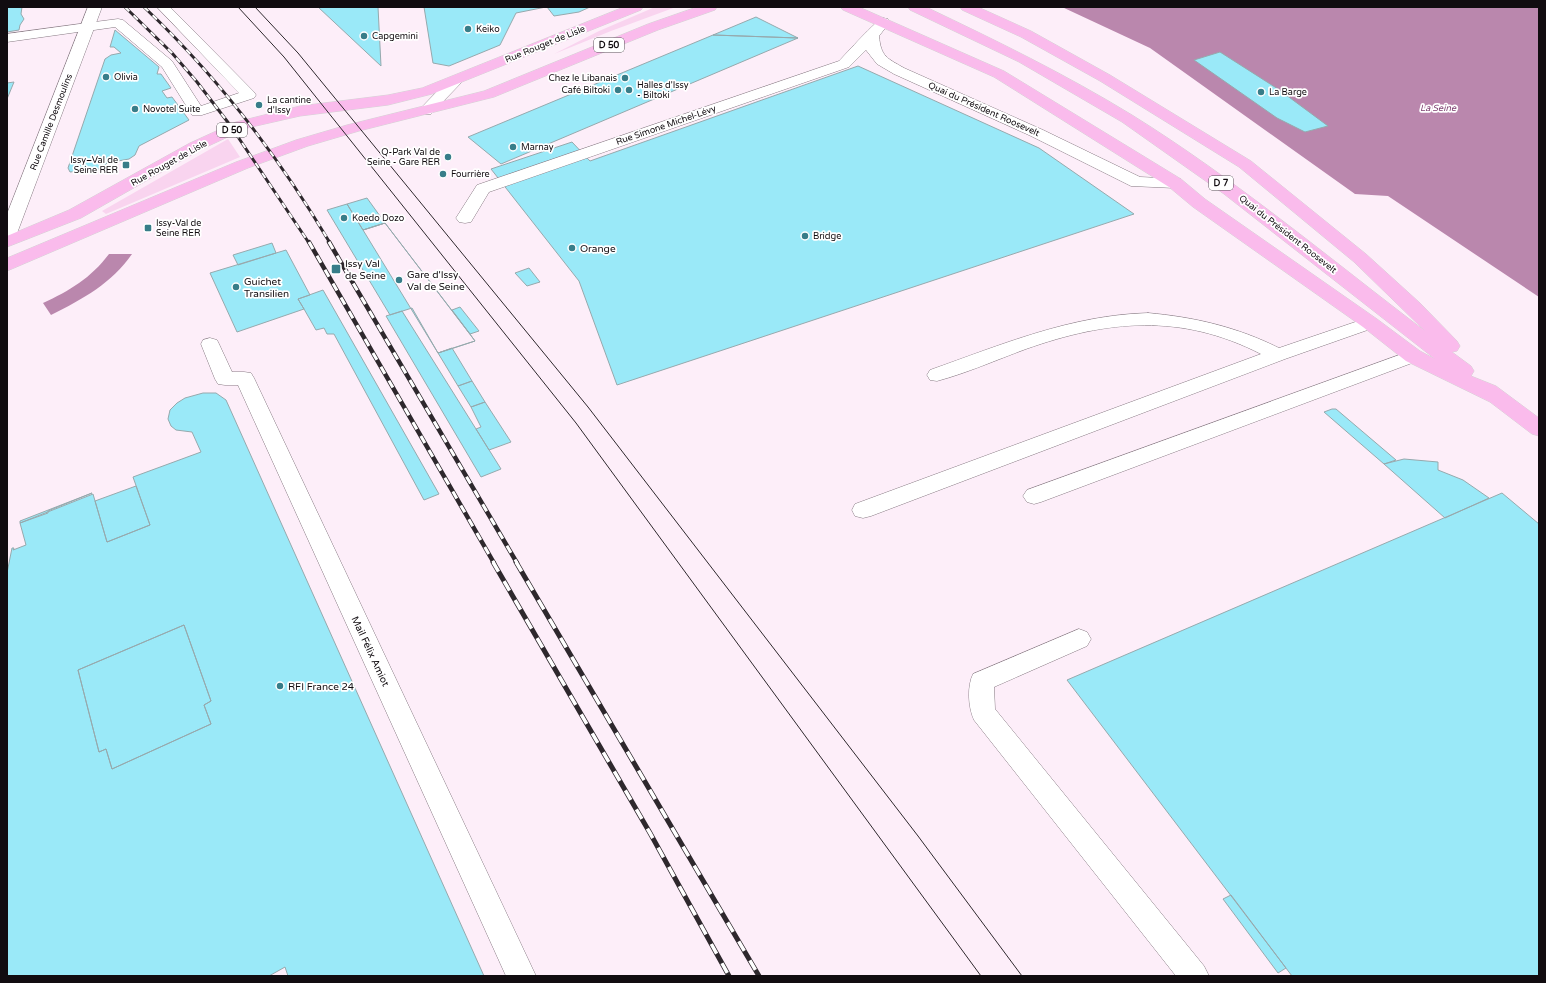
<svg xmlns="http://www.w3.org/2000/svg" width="1546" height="983" viewBox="0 0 1546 983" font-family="'Varela Round',sans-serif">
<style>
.green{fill:#f9d4ef}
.water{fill:#ba87ad}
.building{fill:#9ae9f8;stroke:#96a9ad;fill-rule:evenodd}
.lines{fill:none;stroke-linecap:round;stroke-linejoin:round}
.lane-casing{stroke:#877a83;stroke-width:1}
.street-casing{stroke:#877a83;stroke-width:1}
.secondary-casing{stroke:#877a83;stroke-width:1}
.primary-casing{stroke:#d4d3d4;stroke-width:1}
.lane{fill:#fff;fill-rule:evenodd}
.street{fill:#fff;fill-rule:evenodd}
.secondary{fill:#fff;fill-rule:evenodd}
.primary{fill:#fabbec;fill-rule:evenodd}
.tram{stroke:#2e282d;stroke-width:1}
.rail-far2-casing{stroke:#2e282d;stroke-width:3}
.rail-far1-casing{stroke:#2e282d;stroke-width:4.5}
.rail-casing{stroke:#2e282d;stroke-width:5}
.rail-far2{stroke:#fff;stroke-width:2;stroke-dasharray:6;stroke-linecap:butt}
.rail-far1{stroke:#fff;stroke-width:3;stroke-dasharray:8;stroke-linecap:butt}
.rail{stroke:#fff;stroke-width:3.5;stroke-dasharray:11;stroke-linecap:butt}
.poi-dot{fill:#377d89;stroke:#fff;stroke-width:1.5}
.labels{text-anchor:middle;stroke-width:3.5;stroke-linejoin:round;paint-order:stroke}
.far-poi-label{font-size:9px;fill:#110c10;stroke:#fff;text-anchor:start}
.far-street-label{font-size:9px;fill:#110c10;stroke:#fff}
.shield{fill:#fff;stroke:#585558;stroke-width:1}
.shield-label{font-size:9px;font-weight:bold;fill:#110c10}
.far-water-label{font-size:9px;font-style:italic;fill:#7c3c6e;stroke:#fff}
.poi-label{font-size:10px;fill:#110c10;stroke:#fff;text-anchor:start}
.street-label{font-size:10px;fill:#110c10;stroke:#fff}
</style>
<rect width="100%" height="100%" fill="#fdeef9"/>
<path class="green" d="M 655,7 L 676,7 L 611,31 L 554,54 L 599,31 Z
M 228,139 L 240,157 L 106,214 L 102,211 Z"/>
<path class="water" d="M 1062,7 L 1539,7 L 1539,297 L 1388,196 L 1355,194 L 1150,48 Z
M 109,254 L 132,254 C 112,283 83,299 51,315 L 43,303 C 69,291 91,278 109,254 Z"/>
<path class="building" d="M 7,7 L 22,7 L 21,14 L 24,19 L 20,25 L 19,30 L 7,32 Z
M 318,7 L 378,7 L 381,66 Z
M 424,7 L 546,7 L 516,13 L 500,45 L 449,66 L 433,63 Z
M 547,7 L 590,7 L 579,12 L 554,16 Z
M 756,17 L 798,38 L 713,35 Z
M 115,30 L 159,67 L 157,74 L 161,74 L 171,88 L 162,91 L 167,98 L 172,97 L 189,120 L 139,146 L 135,155 L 129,159 L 107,163 L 104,167 L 96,170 L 70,172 L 68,168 L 105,59 L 111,55 L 121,53 L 114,47 L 110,47 Z
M 713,35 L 798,38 L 501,164 L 468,137 Z
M 1220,52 L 1278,89 L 1328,126 L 1305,132 L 1277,118 L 1194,60 Z
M 858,66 L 1039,148 L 1134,214 L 617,385 L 579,281 L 491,169 L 572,142 L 590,161 Z
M 14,82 L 7,99 L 7,83 Z
M 367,198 L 385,223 L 363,230 L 347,204 Z
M 347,204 L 363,230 L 385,223 L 475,341 L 438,353 L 412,308 L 390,315 L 327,210 Z
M 385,223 L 470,334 L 475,341 L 438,353 L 363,230 Z
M 272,243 L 276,253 L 238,265 L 233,255 Z
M 286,250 L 310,295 L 298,299 L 304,309 L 237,332 L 210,273 Z
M 529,268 L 540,282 L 527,286 L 515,273 Z
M 323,290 L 439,494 L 424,500 L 334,334 L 327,334 L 324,328 L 316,330 L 304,309 L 298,299 Z
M 460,307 L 479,331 L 470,334 L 452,310 Z
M 402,311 L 476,429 L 501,469 L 481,477 L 386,316 Z
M 452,348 L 472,381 L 458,386 L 438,353 Z
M 472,381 L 485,402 L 471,407 L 458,386 Z
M 203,393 L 216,393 L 226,400 L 484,976 L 288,976 L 285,967 L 269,976 L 7,976 L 7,573 L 12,548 L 14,548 L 13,550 L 26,545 L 20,523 L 93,494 L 107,542 L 150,525 L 133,477 L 201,452 L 192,432 L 176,430 L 171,426 L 168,419 L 170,410 L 177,403 L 185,398 ZM 184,625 L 211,701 L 204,705 L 211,724 L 112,769 L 106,749 L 99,752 L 78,670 Z
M 485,402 L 511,442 L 489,450 L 476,429 L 481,427 L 471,407 Z
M 1332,409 L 1336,409 L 1396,460 L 1384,464 L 1324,412 Z
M 1404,459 L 1438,462 L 1438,470 L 1463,480 L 1489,498 L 1445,518 L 1384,464 Z
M 136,486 L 150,525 L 107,542 L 95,501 Z
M 92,493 L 48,511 L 48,513 L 20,523 L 20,521 Z
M 1502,493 L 1539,524 L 1539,976 L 1292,976 L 1067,680 Z
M 184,625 L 211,701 L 204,705 L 211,724 L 112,769 L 106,749 L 99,752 L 78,670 Z
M 1231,895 L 1286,968 L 1278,973 L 1223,899 Z"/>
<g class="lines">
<g class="lane-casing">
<path id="lane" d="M 157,7 L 170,7 L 254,92 L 256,95 L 254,98 L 202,115 L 192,115 L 162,67 L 115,27 L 87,31 L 82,30 L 80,27 L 82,24 L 87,23 L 118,19 L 123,20 L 172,61 L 201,106 L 239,93 Z
M 455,77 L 460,78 L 462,81 L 460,84 L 431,114 L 421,114 L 419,111 L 421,108 L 450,78 Z
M 1148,313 C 1194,317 1237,327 1279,348 L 1370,317 L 1376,319 L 1379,323 L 1376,327 L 1285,359 L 871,516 L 863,518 L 855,516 L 852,510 L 855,504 L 1261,354 C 1181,313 1108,320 1026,349 C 996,360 967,373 937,381 L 930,380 L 927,375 L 930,370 C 1001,345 1071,315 1148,313 Z
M 210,338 L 217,340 L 219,344 L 232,372 L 244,372 L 251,373 L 254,378 L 536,976 L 506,976 L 238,385 L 225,385 L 218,384 L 215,379 L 201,344 L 203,340 Z
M 1413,350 L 1420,352 L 1422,356 L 1420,360 L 1041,502 L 1034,504 L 1027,502 L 1023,496 L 1027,490 Z
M 1079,629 L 1087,632 L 1091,639 L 1087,646 L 994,687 L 995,709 L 1204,966 L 1209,976 L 1176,976 L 974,720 C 968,707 967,686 973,674 Z"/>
</g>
<g class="street-casing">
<path id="street" d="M 883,18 L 888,19 L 890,22 L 879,36 C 881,57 887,58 904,68 L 1043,130 L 1140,177 L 1181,179 L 1183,183 L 1181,187 L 1175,188 L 1131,186 L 1031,136 L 894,74 L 877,64 L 866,50 L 849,67 L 489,192 L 471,222 L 465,223 L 459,222 L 456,218 L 477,185 L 839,61 C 847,53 876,20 883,18 Z
M 87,23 L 92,24 L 94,27 L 92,30 L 7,42 L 7,34 Z"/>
</g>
<g class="secondary-casing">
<path id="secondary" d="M 88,7 L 102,7 L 16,236 L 13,240 L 7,241 L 7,214 Z"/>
</g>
<g class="primary-casing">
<path id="primary" d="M 624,7 L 643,7 L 641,10 L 432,94 L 388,105 L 300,116 L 247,128 L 202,149 L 81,218 L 7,247 L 7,236 L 69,210 L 190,143 L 236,122 L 300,106 L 388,95 L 422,88 Z
M 697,7 L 717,7 L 715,10 L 658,30 L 494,97 L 359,131 L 308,146 L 248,168 L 7,271 L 7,258 L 236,162 L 296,140 L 347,125 L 484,91 L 648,24 Z
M 841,7 L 859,7 L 1004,71 L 1181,179 L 1205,199 L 1377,319 L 1420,351 L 1435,359 L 1224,194 L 1122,122 L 1019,62 L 910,10 L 908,7 L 926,7 C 997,41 1065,74 1132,115 C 1235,179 1329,258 1425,331 L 1354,262 L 1239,167 L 1100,81 L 1021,37 L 962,10 L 960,7 L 978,7 L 1031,31 L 1110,75 L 1251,161 L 1366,254 L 1420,303 L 1457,341 L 1460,346 L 1457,351 L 1452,352 L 1471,366 L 1474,371 L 1471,376 L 1496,386 L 1539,418 L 1539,436 L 1532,434 L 1490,402 L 1406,361 L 1363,327 L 1193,207 L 1169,187 L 994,77 L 843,10 Z"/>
</g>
<use href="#lane" class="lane"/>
<use href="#street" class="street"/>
<use href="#secondary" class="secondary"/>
<use href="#primary" class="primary"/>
<path class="tram" d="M 238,7 L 284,57 L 576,423 L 981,976
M 255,7 L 298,53 L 588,407 L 918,836 L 1022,976"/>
<g class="rail-far2-casing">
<path id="rail-far2" d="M 125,7 L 172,53 L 197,82 L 230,125 L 309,243
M 144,7 C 217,76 279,157 330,243"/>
</g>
<g class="rail-far1-casing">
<path id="rail-far1" d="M 309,242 L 494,563
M 329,242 L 517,563"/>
</g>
<g class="rail-casing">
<path id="rail" d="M 493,562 L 650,833 L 729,976
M 516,562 L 759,976"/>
</g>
<use href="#rail-far2" class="rail-far2"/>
<use href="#rail-far1" class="rail-far1"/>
<use href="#rail" class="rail"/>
</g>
<g class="poi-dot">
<circle cx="468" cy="29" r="4"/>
<circle cx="364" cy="36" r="4"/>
<circle cx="106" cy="77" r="4"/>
<circle cx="625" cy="78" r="4"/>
<circle cx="618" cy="90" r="4"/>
<circle cx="629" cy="90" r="4"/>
<circle cx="1261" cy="92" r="4"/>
<circle cx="259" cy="105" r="4"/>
<circle cx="135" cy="109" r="4"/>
<circle cx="513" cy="147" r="4"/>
<circle cx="448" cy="157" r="4"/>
<rect x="122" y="161" width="8" height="8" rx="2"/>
<circle cx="443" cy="174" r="4"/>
<circle cx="344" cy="218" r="4"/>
<rect x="144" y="224" width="8" height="8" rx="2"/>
<circle cx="805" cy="236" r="4"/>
<circle cx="572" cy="248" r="4"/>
<rect x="331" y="264" width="10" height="10" rx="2"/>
<circle cx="399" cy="280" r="4"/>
<circle cx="236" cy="287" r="4"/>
<circle cx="280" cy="686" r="4"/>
</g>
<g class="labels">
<g class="far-poi-label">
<text x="476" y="32">Keiko</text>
<text x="372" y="39">Capgemini</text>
<text x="114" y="80">Olivia</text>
<text x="617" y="81" text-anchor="end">Chez le Libanais</text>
<text x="637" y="88">Halles d'Issy<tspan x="637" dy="10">- Biltoki</tspan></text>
<text x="610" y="93" text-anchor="end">Café Biltoki</text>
<text x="1269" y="95">La Barge</text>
<text x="267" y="103">La cantine<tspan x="267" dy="10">d'Issy</tspan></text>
<text x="143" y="112">Novotel Suite</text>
<text x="521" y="150">Marnay</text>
<text x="440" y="155" text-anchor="end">Q-Park Val de<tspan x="440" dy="10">Seine - Gare RER</tspan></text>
<text x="118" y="163" text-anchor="end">Issy–Val de<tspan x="118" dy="10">Seine RER</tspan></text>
<text x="451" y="177">Fourrière</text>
<text x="352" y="221">Koedo Dozo</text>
<text x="156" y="226">Issy-Val de<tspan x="156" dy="10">Seine RER</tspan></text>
<text x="813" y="239">Bridge</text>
</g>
<g class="far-street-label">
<text transform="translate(545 44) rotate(-22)" y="3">Rue Rouget de Lisle</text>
<text transform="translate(984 109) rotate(24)" y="3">Quai du Président Roosevelt</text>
<text transform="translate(51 122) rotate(-69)" y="3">Rue Camille Desmoulins</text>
<text transform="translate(666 125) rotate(-19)" y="3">Rue Simone Michel-Lévy</text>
<text transform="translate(169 163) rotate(-29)" y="3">Rue Rouget de Lisle</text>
<text transform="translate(1288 234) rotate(38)" y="3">Quai du Président Roosevelt</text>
</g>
<g class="shield">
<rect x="594" y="38" width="30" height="14" rx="3"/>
<rect x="217" y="123" width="30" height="14" rx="3"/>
<rect x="1209" y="176" width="24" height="14" rx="3"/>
</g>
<g class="shield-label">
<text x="609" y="48">D 50</text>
<text x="232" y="133">D 50</text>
<text x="1221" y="186">D 7</text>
</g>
<g class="far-water-label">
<text x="1438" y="111">La Seine</text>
</g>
<g class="poi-label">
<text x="580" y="252">Orange</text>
<text x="345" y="267">Issy Val<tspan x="345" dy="12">de Seine</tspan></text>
<text x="407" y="278">Gare d'Issy<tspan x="407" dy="12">Val de Seine</tspan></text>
<text x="244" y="285">Guichet<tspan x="244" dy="12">Transilien</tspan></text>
<text x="288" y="690">RFI France 24</text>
</g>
<g class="street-label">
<text transform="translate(371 651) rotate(65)" y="4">Mail Félix Amiot</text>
</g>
</g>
<rect width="1546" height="983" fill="none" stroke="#110c10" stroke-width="16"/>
</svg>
